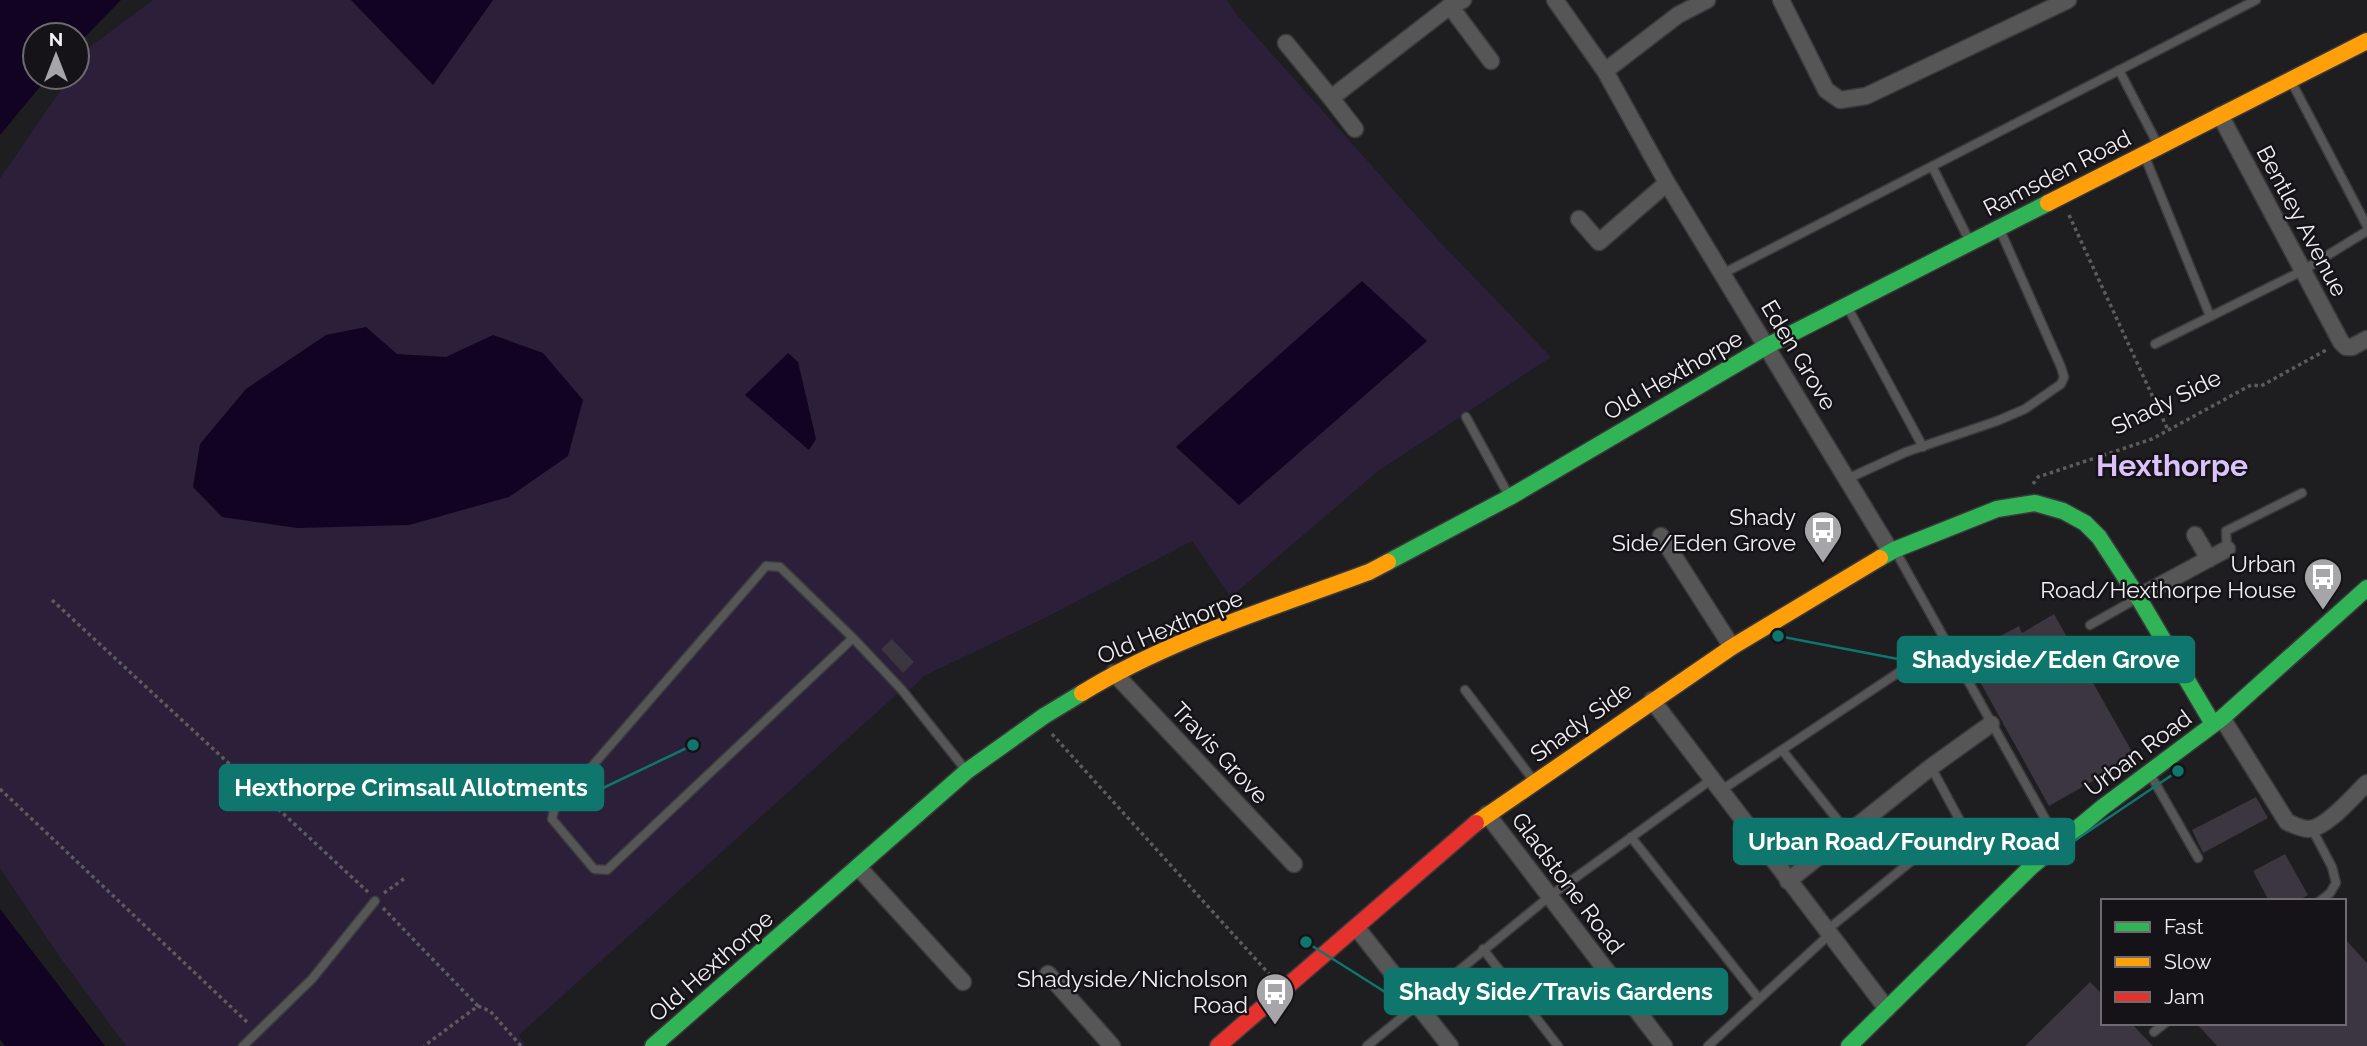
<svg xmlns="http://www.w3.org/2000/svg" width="2367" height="1046" viewBox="0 0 2367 1046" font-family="Raleway,sans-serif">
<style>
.green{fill:#2b1f39}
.water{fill:#120323}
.building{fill:#3b363f}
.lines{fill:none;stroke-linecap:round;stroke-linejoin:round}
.lane-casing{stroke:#3a393b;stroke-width:11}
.street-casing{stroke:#3a393b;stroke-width:19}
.fast-casing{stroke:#3a393b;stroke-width:19}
.slow-casing{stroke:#3a393b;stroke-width:19}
.jam-casing{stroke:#3a393b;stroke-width:19}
.path{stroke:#5c5b5d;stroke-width:3.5;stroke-dasharray:3.5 3.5;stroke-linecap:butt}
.lane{stroke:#565657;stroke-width:8}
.street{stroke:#565657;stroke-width:16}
.fast{stroke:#30b455;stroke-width:16}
.slow{stroke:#ff9f0a;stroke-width:16}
.jam{stroke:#e5322d;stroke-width:16}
.labels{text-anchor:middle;stroke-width:5;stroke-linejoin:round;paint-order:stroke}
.street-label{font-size:23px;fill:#f0eff2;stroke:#151317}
.poi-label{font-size:23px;fill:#f0eff2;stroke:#151317;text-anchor:end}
.district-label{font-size:30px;font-weight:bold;fill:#dbc2f9;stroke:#151317}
.leader{fill:none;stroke:#0f766e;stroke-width:2.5}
.callout-dot{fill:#0f766e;stroke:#151317;stroke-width:2.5}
.callout{fill:#0f766e;stroke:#0f766e;stroke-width:2.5}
.callout-label{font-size:24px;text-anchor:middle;font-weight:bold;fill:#fff}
</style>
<rect width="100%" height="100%" fill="#1e1d1f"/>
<path class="green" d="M 153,0 L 1227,0 L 1238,16 L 1439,241 L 1551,357 L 1377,472 L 1231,597 L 1192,541 L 1045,618 L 924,676 L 910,690 L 906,686 L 519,1035 L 526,1046 L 126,1046 L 62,960 L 0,868 L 0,178 L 70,77 L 77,77 L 77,66 L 91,46 Z"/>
<path class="water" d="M 0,0 L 121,0 L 77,45 L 77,35 L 35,35 L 35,77 L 48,77 L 0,135 Z
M 351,0 L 493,0 L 433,85 Z
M 1362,281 L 1427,341 L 1239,505 L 1176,447 Z
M 366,327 L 397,354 L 446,357 L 493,335 L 543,353 L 583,400 L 568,456 L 509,497 L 409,525 L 297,528 L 222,517 L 193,487 L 200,444 L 246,389 L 326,335 Z
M 788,353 L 798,362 L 816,439 L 809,450 L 745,395 Z
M 0,909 L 105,1046 L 5,1046 L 0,1039 Z"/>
<path class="building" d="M 2054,614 L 2135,757 L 2049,806 L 1969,662 L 1984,653 L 1980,647 L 2019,626 L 2022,633 Z
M 892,639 L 914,662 L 903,673 L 881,649 Z
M 2256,797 L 2268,818 L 2203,853 L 2192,830 Z
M 2285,854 L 2308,895 L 2297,901 L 2269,901 L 2253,871 Z
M 2344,938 L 2367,963 L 2367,1046 L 2217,1046 L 2196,1023 L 2344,1023 Z
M 2090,982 L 2103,995 L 2103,1023 L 2131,1023 L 2153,1046 L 2025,1046 Z"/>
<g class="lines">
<g class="lane-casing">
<path id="lane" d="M 2119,70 L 2158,145
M 2292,83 L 2367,226
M 2145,157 L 2210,316
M 1932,166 L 1970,242
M 1722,274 L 2256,0
M 1848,308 L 1923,447
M 2155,344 L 2302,271 L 2367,231
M 1466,417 L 1508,494
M 1847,479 L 1906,452 L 1997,421 L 2025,409 L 2061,384 L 2064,377 L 2061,367 L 2000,230
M 2227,549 L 2226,531 L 2302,493
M 1896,552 L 2057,840
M 2090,625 L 2136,599
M 853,638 L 607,870 L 594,869 L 552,819 L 554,810 L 766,566 L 780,567 L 853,638 L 902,690 L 965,769
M 1465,690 L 1534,781
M 1782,750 L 1848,833
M 2150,774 L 2198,858
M 1720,791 L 1946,641
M 2312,829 L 2332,867 L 2336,883 L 2330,893 L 2320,901
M 1631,837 L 1759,999
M 1827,930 L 1958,823 L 1959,819 L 1931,767
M 1483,949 L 1558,1046
M 2154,1032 L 2165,1023
M 243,1046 L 312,979 L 375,901
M 1367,1046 L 1550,896 L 1712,779
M 1708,1046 L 1830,934"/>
</g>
<g class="street-casing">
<path id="street" d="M 1555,0 L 1605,71 L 1667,183 L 1891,552
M 1781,0 L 1826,90 L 1840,100 L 1866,96 L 2068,0
M 1450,6 L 1491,61
M 1286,43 L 1331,98 L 1450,6 L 1463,0
M 1605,71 L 1678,15 L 1707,0
M 1331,98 L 1355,129
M 2220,115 L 2341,342 L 2346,347 L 2352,347 L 2367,339
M 1579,219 L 1599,242 L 1667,183
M 2195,535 L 2209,559
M 1661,536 L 1732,647
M 2138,597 L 2227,549
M 1114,673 L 1294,864
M 1652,700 L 1887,1009
M 2222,718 L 2287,822 C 2294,825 2301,829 2309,829 C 2327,828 2354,795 2367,783
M 1487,814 L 1664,1046
M 859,868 L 963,982
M 1788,881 L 1931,767 L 1991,724
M 1356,927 L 1450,1046
M 1048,974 L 1112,1046"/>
</g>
<g class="fast-casing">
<path id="fast" d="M 1880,558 L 1894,550 L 1997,509 L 2035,503 L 2063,511 L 2085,523 L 2099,537 L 2138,597 L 2213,724
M 1388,562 L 1510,497 L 1767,346 L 2048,203
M 653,1046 L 967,771 L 1044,716 L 1082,693
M 1849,1046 L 2032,866 L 2103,807 L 2222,718 L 2367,588"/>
</g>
<g class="slow-casing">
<path id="slow" d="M 2048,203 L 2367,41
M 1082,693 C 1170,639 1272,608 1369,572 L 1388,562
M 1476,823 L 1732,647 L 1880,558"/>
</g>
<g class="jam-casing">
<path id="jam" d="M 1218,1046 L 1476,823"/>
</g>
<path class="path" d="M 2069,215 L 2168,430
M 2033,484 L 2038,477 L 2152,439 L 2251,385 L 2261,386 L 2328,349
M 52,600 L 368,892
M 1052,734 L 1270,975
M 0,789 L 248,1023
M 384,893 L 405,878
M 383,908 L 478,1006 L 424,1046
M 478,1006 L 490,1011 L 521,1046"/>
<use href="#lane" class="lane"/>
<use href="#street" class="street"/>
<use href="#fast" class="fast"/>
<use href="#slow" class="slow"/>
<use href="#jam" class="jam"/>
</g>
<defs>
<g id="bus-pin" transform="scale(2.0125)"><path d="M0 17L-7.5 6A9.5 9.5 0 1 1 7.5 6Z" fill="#a6a6a8" stroke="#151317"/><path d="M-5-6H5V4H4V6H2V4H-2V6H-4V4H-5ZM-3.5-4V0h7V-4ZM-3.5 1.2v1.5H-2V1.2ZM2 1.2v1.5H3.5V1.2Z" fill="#fff"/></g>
</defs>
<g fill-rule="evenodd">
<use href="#bus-pin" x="1823" y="530"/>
<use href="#bus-pin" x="2323" y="577"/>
<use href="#bus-pin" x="1275" y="992"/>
</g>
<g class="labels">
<g class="street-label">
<text transform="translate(2057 173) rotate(-27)" y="8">Ramsden Road</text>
<text transform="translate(2302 221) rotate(62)" y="8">Bentley Avenue</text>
<text transform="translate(1799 355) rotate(59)" y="8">Eden Grove</text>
<text transform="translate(1673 375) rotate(-30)" y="8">Old Hexthorpe</text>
<text transform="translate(2166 402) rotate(-26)" y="8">Shady Side</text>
<text transform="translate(1170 627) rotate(-23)" y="8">Old Hexthorpe</text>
<text transform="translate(1581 722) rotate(-36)" y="8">Shady Side</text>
<text transform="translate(1220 753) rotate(47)" y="8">Travis Grove</text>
<text transform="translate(2138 753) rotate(-37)" y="8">Urban Road</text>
<text transform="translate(1568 883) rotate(53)" y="8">Gladstone Road</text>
<text transform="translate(711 966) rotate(-41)" y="8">Old Hexthorpe</text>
</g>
<g class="poi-label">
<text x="1796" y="525">Shady<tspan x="1796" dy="26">Side/Eden Grove</tspan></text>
<text x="2296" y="572">Urban<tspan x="2296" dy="26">Road/Hexthorpe House</tspan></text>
<text x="1248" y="987">Shadyside/Nicholson<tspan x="1248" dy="26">Road</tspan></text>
</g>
<g class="district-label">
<text x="2172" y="476">Hexthorpe</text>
</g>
</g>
<path class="leader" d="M1778 636L1898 659M693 745L603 788M2178 771L2074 841M1306 942L1385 992"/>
<g class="callout-dot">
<circle cx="1778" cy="636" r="7"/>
<circle cx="693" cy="745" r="7"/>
<circle cx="2178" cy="771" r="7"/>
<circle cx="1306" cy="942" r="7"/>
</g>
<g class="callout">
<rect x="1898" y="637" width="296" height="45" rx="7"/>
<rect x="220" y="765" width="383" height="45" rx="7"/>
<rect x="1734" y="819" width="340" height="45" rx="7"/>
<rect x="1385" y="969" width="342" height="45" rx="7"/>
</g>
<g class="callout-label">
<text x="2046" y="668">Shadyside/Eden Grove</text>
<text x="411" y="796">Hexthorpe Crimsall Allotments</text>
<text x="1904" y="850">Urban Road/Foundry Road</text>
<text x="1556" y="1000">Shady Side/Travis Gardens</text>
</g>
<rect x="2101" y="899" width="245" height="126" fill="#151317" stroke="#6d6b6f" stroke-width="2"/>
<rect x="2115" y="922" width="35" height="10" fill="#30b455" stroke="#6d6b6f" stroke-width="2"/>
<text x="2164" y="934" font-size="21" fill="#f0eff2">Fast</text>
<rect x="2115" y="957" width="35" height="10" fill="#ff9f0a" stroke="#6d6b6f" stroke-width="2"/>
<text x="2164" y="969" font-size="21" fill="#f0eff2">Slow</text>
<rect x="2115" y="992" width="35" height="10" fill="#e5322d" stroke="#6d6b6f" stroke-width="2"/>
<text x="2164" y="1004" font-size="21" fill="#f0eff2">Jam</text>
<g transform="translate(56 56)"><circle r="33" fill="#151317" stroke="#6d6b6f" stroke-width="2"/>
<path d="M0-5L12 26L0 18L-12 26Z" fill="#a6a6a8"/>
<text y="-10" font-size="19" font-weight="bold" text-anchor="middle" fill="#f0eff2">N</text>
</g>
</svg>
